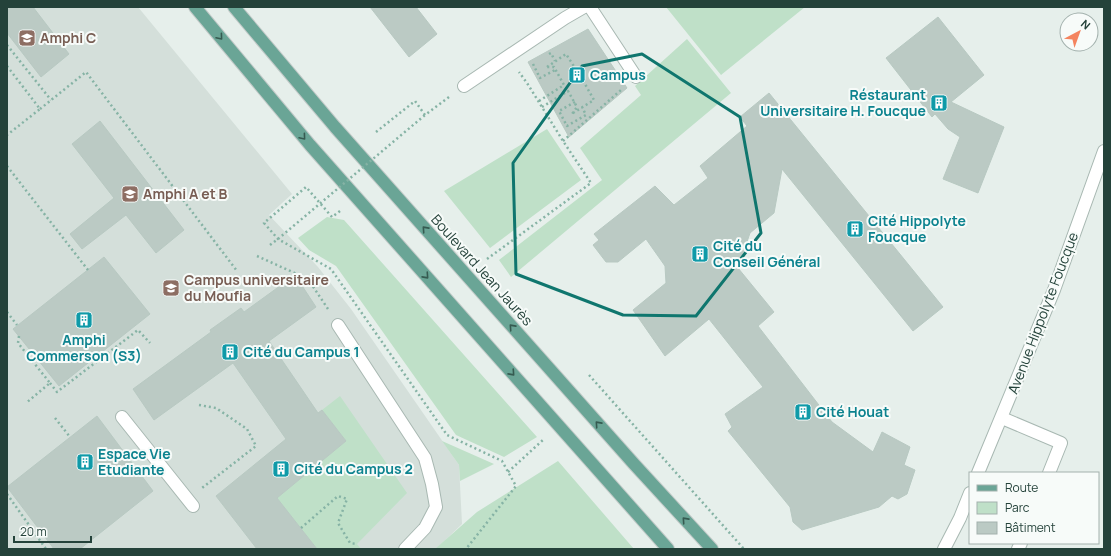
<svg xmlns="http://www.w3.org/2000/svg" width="1111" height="556" viewBox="0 0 1111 556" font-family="Manrope,sans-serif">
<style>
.built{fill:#d4dfda}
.green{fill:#bfe0c8}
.building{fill:#bbcac4;stroke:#b8c9c2}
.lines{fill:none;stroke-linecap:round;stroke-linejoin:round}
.service-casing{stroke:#a8b8b2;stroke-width:14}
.tertiary-casing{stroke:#a8b8b2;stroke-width:14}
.primary-casing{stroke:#c2cac8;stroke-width:14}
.path{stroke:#86b3a5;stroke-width:2.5;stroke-dasharray:2 3;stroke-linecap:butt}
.service{stroke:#fff;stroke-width:12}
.tertiary{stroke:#fff;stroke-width:12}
.primary{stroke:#6aa596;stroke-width:12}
.path-bridge{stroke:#86b3a5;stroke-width:2.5;stroke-dasharray:2 3;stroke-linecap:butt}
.oneway{stroke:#365b51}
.marked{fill:none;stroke:#0f766e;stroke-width:3;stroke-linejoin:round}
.labels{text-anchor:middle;stroke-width:4;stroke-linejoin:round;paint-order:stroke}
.education-label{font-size:14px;font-weight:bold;fill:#785e54;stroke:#f7fbf9;text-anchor:start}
.culture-label{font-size:14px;font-weight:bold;fill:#0d838f;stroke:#f7fbf9;text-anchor:start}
.street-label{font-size:14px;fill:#24423a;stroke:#f7fbf9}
</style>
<rect width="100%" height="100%" fill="#e6efeb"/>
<path class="built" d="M 7,7 L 138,7 L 292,194 L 269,215 L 318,267 L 351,309 L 459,465 L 462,524 L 436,549 L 7,549 Z"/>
<path class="green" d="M 666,7 L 805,7 L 721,75 Z
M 687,39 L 731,93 L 511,277 L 499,260 L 602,180 L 580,148 L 641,95 L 635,86 Z
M 547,129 L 581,180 L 490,248 L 444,191 Z
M 327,217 L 344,220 L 537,437 L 504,457 L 456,435 L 336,266 L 309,250 L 298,238 Z
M 340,396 L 407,493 L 357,544 L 361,549 L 317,549 L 277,498 L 346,441 L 322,410 Z
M 442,441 L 494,464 L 460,481 L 459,465 Z
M 558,461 L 634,549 L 435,549 L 477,512 Z"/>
<path class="building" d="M 7,7 L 33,7 L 69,54 L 41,77 L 7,33 Z
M 370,7 L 416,7 L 437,34 L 409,57 Z
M 938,17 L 984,75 L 951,102 L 1004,127 L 978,193 L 943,179 L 960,137 L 948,129 L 935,114 L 932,117 L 886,58 Z
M 588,29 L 627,88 L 569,137 L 528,62 Z
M 769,93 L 943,307 L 913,331 L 782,169 L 774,213 L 750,233 L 738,268 L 774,312 L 758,326 L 832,422 L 873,452 L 882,432 L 910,447 L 904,465 L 915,470 L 907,494 L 898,499 L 892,496 L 879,507 L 802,530 L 793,522 L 790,507 L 728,431 L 732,427 L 725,414 L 763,387 L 709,319 L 665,356 L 633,310 L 666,283 L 665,266 L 646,239 L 618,262 L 606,262 L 593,245 L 599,240 L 594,234 L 655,186 L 674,205 L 708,178 L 700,166 L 747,126 L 740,117 Z
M 100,121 L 184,230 L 156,253 L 126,215 L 82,249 L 70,234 L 114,198 L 72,144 Z
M 104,257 L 150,314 L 59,386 L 13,329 Z
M 295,275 L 316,307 L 269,341 L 318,413 L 322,410 L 346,441 L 277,498 L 317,549 L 257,549 L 216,496 L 286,439 L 233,363 L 154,420 L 133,389 L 211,332 L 210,330 L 241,308 L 244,312 Z
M 97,416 L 153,491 L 80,549 L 54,549 L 7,487 Z"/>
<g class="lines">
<g class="service-casing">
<path id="service" d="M 590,7 L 636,77
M 464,86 L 565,18 L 584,7
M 338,325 L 425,458 L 432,484 L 436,507 L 425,528 L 405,549
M 122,417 L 193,506
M 1002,418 L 1061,443 L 1049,473
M 1018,549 L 1021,543"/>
</g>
<g class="tertiary-casing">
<path id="tertiary" d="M 978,473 L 1054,290 L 1104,151
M 944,549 L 960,518 L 970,493"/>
</g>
<g class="primary-casing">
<path id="primary" d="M 195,7 L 310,145 L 668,549
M 234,7 L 335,127 L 634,464 L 712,549"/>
</g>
<path class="path" d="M 7,45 L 51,100
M 549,54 L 551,53 L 555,61
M 533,64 L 540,78 L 555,70
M 7,66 L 40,109 L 7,135
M 547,67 L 566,54 L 577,71
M 539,101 L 564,85 L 554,67 L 546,67
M 575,102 L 559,111 L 567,126 L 586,115 L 582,107
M 542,107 L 568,91 L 577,107 L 572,114
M 40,109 L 86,72 L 237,271
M 573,113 L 594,100 L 585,84
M 376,132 L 415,101 L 425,115 L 449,97
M 563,141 L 621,90
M 7,166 L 88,270
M 340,211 L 332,217 L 306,187 L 264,223 L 278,239 L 331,269 L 447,435 L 502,461 L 516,486 L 466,549
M 270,245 L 278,239
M 257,256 L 308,279 L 328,309
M 487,259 L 591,183 L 563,141 L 527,83 L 519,72
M 7,312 L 17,325
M 19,336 L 18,343 L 50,383 L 26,403
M 589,375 L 744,549
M 50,383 L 57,392 L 138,330 L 150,343
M 199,405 L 216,408 L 247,429 L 256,446 L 202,488
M 55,418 L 70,437
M 508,472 L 544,439
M 7,494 L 46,549
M 301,528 L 338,496 L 347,499 L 338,523 L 350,543 L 357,544"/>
<use href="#service" class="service"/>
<use href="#tertiary" class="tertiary"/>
<use href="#primary" class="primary"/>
<path class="path-bridge" d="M 278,239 L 425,115"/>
</g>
<defs><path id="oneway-chevron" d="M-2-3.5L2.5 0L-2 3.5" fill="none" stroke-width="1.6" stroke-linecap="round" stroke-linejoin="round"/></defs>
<g class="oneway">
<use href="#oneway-chevron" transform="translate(220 37) rotate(50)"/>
<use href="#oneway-chevron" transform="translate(303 137) rotate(50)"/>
<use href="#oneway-chevron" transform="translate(425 229) rotate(-132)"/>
<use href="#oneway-chevron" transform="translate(426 276) rotate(48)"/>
<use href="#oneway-chevron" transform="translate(512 327) rotate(-132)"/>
<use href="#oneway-chevron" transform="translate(512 373) rotate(48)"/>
<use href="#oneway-chevron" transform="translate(598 424) rotate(-132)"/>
<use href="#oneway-chevron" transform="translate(685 520) rotate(-132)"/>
</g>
<path class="marked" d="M 642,54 L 740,117 L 761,233 L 696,316 L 623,315 L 516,274 L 513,163 L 582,66 Z"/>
<defs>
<g id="university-square" transform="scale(0.9)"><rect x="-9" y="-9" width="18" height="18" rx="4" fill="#8d6e63" stroke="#f7fbf9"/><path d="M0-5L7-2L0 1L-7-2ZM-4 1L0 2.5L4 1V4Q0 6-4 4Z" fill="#fff"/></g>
<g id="building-square" transform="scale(0.9)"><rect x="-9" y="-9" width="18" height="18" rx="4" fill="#0f9aa8" stroke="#f7fbf9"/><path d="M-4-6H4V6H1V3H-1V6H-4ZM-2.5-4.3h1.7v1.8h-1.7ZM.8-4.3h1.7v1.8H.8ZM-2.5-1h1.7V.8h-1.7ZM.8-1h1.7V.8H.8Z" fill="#fff"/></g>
</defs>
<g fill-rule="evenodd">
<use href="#university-square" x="27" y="38"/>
<use href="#building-square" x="577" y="75"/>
<use href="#building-square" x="939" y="103"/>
<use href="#university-square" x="130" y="194"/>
<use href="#building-square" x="855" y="229"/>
<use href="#building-square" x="700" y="254"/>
<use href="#university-square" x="171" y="288"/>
<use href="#building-square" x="84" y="320"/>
<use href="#building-square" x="230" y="352"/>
<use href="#building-square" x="803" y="412"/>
<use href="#building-square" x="85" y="462"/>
<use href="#building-square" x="281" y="469"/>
</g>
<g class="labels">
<g class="education-label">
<text x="40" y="43">Amphi C</text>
<text x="143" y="199">Amphi A et B</text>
<text x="184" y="285">Campus universitaire<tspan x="184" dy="16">du Moufia</tspan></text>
</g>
<g class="culture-label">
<text x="590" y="80">Campus</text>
<text x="926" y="100" text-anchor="end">Réstaurant<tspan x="926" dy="16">Universitaire H. Foucque</tspan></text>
<text x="868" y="226">Cité Hippolyte<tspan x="868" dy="16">Foucque</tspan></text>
<text x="713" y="251">Cité du<tspan x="713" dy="16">Conseil Général</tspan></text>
<text x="84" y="345" text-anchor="middle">Amphi<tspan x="84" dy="16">Commerson (S3)</tspan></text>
<text x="243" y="357">Cité du Campus 1</text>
<text x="816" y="417">Cité Houat</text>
<text x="98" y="459">Espace Vie<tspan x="98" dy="16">Etudiante</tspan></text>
<text x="294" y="474">Cité du Campus 2</text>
</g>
<g class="street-label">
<text transform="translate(482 270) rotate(48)" y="5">Boulevard Jean Jaurès</text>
<text transform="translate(1043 313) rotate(-69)" y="5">Avenue Hippolyte Foucque</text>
</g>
</g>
<rect width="1111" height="556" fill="none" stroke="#24423a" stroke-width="16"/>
<rect x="969" y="472" width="130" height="72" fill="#f7fbf9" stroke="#a3b1ad"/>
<rect x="977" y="485" width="20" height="6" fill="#6aa596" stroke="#a3b1ad"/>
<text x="1005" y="492" font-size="12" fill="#24423a">Route</text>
<rect x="977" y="502" width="20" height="12" fill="#bfe0c8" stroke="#a3b1ad"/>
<text x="1005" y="512" font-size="12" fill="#24423a">Parc</text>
<rect x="977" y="522" width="20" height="12" fill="#bbcac4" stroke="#a3b1ad"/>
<text x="1005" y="532" font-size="12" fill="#24423a">Bâtiment</text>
<g transform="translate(1079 32) rotate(41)"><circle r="19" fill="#f7fbf9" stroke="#a3b1ad"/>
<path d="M0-3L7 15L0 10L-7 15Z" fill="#f4845f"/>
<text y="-6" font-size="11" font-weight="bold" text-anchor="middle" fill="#24423a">N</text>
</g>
<path d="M14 536v6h77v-6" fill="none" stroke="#24423a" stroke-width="2"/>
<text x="20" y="536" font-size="12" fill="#24423a" stroke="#f7fbf9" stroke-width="3" paint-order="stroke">20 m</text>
</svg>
